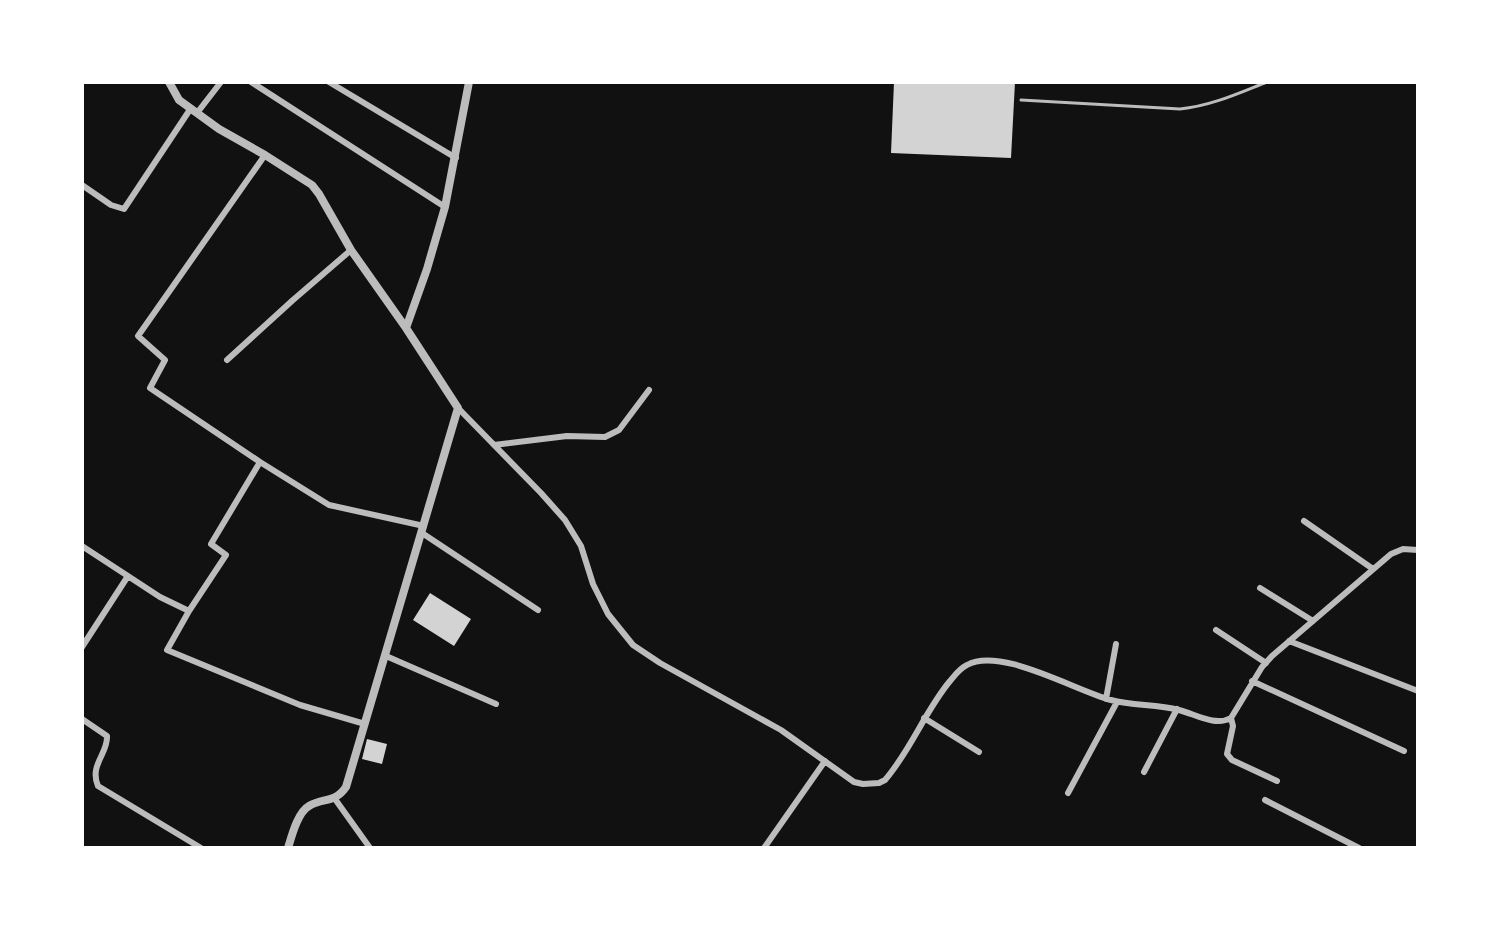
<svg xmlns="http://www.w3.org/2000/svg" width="1500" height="930" viewBox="0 0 1500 930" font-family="Ubuntu,sans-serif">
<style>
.building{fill:#d3d3d3}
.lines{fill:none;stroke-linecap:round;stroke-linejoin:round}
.service{stroke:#bcbcbc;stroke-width:3}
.minor{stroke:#bcbcbc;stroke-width:6}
.tertiary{stroke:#bcbcbc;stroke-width:8}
</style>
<rect width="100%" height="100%" fill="#111"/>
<path class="building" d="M 894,82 L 1015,82 L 1011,158 L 891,153 Z
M 430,593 L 471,619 L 454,646 L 413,620 Z
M 367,739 L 387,744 L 382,764 L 362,759 Z"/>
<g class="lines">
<path class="service" d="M 1021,100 L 1180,109 C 1211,106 1239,93 1267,82"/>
<path class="minor" d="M 251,82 L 445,207
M 329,82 L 456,158
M 197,113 L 221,82
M 265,155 L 138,336 L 165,360 L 150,388 L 260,462 L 329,505 L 424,526
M 82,185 L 111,205 L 124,209 L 191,108
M 227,360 L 293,300 L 351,250
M 458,408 L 541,493 L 565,520 L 581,546 L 593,584 L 608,614 L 633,645 L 660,663 L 781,730 L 854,782 L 863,784 L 879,783 L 885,780 C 911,750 925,711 950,681 C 955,675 960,668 967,665 C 1000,646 1076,691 1111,700 C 1133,706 1156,704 1179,710 C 1195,714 1215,727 1231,718 L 1262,667 L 1272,656 L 1391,554 L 1403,549 L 1418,550
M 494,445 L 567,436 L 605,437 L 619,430 L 649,390
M 1304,521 L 1373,569
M 422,533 L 538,610
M 82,546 L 160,597 L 189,611 L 167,650 L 300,705 L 365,724
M 1260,588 L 1313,621
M 189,611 L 226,555 L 211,544 L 260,462
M 1216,630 L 1266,663
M 1289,641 L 1418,691
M 82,647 L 128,576
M 386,656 L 496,704
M 1252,681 L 1404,751
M 1106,699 L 1116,644
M 924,718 L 979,752
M 1231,718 L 1233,726 L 1227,754 L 1232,760 L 1277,781
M 82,719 L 107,736 C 108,754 89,765 98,786 L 201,848
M 1144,772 L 1177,709
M 1068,793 L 1117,702
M 335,799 L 370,848
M 1265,800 L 1359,848
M 764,848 L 825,761"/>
<path class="tertiary" d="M 169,82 L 179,100 L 219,129 L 265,155 L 312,185 L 319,194 L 351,250 L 406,328
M 288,848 C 292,835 298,812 309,806 C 324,797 334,804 346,787 L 458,408 L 406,328 L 427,269 L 445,207 L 469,82"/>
</g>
<rect width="1500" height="930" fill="none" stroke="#ffffff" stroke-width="168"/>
</svg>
